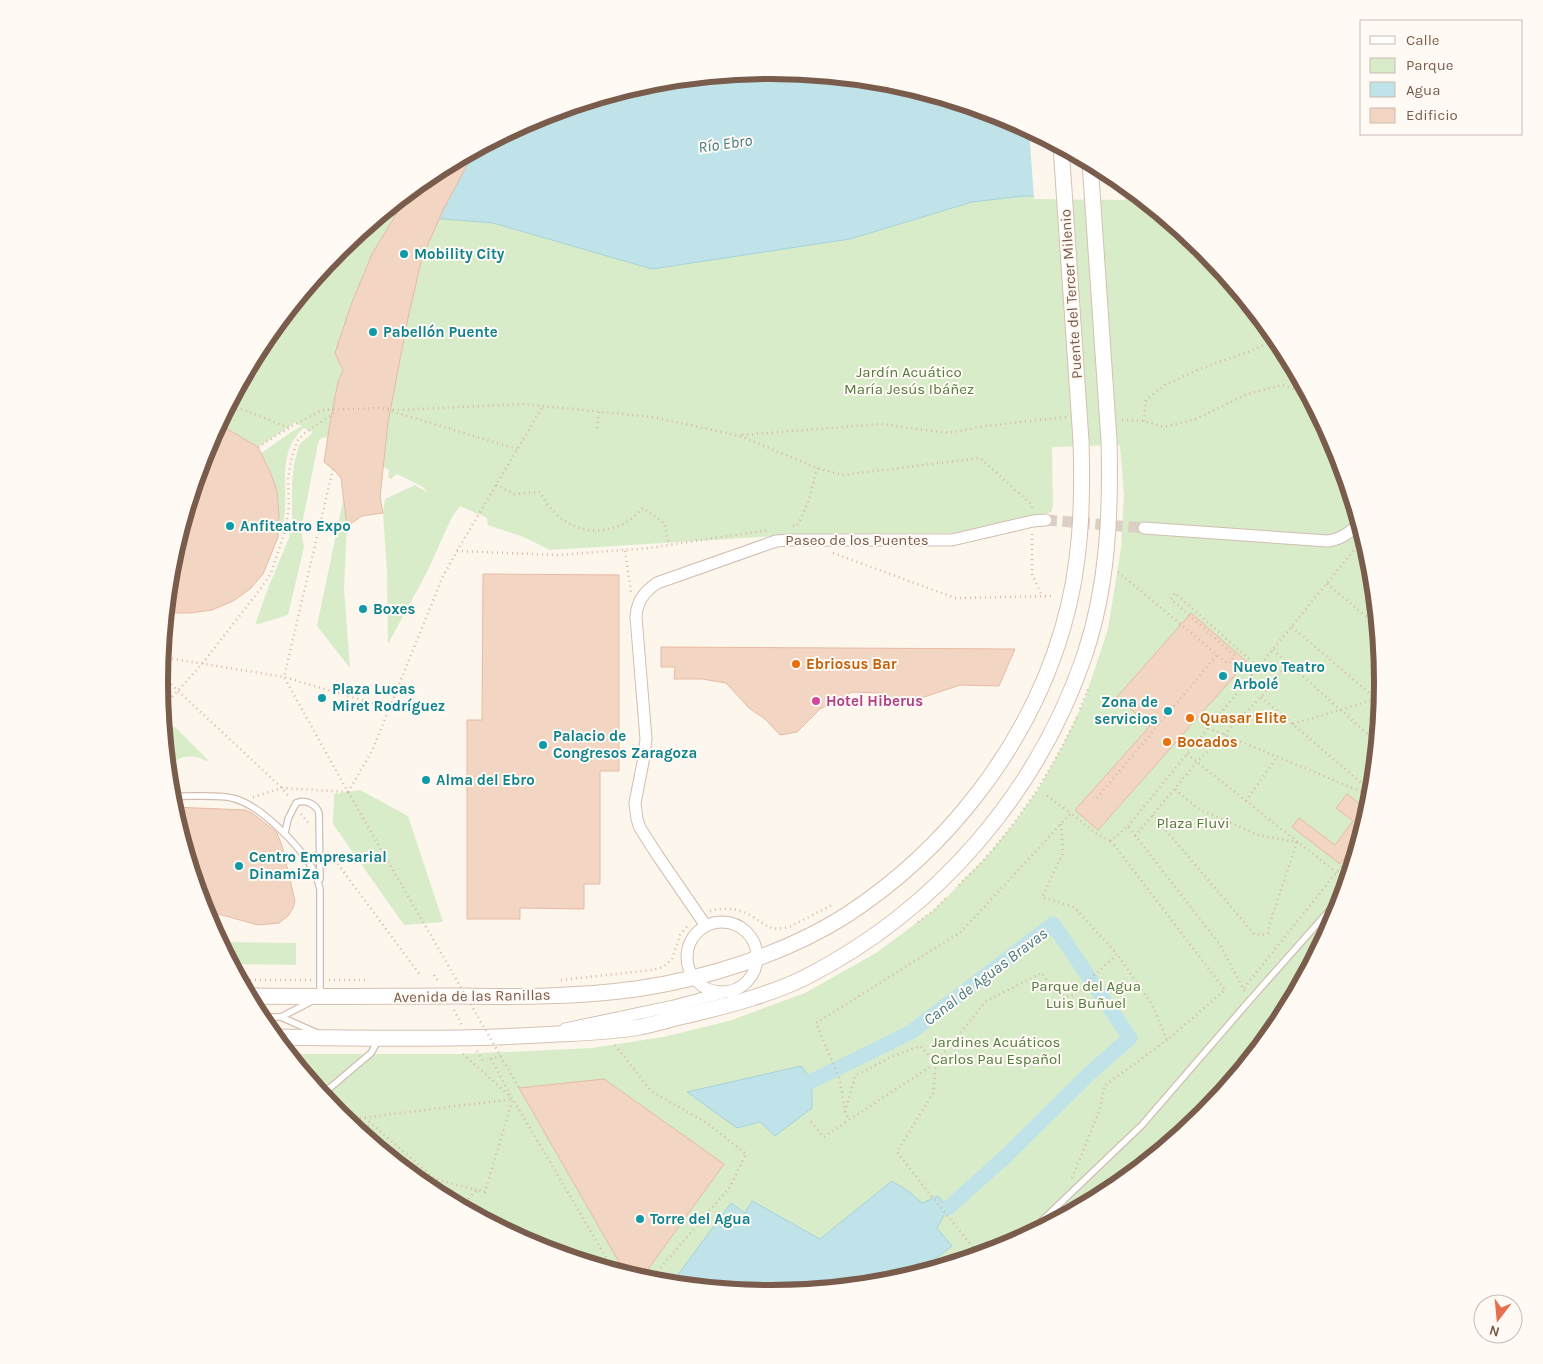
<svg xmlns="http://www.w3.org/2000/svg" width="1543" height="1364" viewBox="0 0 1543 1364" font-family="Karla,sans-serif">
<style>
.green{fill:#d8ecc9}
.water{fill:#bfe3e8;stroke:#a5d3da}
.pier{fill:#fdf6ec}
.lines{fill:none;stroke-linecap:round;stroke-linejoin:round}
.canal{stroke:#bfe3e8;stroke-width:15}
.building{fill:#f3d5c3;stroke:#e6bba3}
.street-tunnel{stroke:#dcd0c4;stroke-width:11;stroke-dasharray:11 5.5;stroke-linecap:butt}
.lane-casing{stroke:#d1beb0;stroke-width:8}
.street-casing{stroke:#d1beb0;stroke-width:13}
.secondary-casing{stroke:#d6c0b0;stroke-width:17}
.path{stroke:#d9b8a5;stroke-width:2.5;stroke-dasharray:1 4;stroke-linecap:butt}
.lane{stroke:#fff;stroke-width:5.5}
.street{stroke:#fff;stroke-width:11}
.secondary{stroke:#fff;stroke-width:15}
.secondary-bridge-casing{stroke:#d6c0b0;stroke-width:17;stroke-linecap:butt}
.path-bridge{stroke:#d9b8a5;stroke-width:2.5;stroke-dasharray:1 4;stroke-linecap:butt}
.secondary-bridge{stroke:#fff;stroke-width:15}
.culture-dot{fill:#0f9aa8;stroke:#fffaf3;stroke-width:2}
.food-dot{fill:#e8710a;stroke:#fffaf3;stroke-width:2}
.hotel-dot{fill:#d1479c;stroke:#fffaf3;stroke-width:2}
.labels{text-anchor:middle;stroke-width:4;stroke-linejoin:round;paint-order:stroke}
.culture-label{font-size:15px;font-weight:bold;fill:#0d838f;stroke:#fffaf3;text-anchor:start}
.street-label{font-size:15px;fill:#7a5c4d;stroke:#fffaf3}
.park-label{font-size:15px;fill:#537a41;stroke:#fffaf3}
.food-label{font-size:15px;font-weight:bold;fill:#c56008;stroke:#fffaf3;text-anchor:start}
.hotel-label{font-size:15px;font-weight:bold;fill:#b23c85;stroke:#fffaf3;text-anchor:start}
.water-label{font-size:16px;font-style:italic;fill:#437c86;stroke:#fffaf3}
.rim{fill:none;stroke:#7a5c4d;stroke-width:6}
</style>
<rect width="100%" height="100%" fill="#fdf6ec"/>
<path class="green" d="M 1025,196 L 1142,198 L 1204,249 L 1281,342 L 1337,448 L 1372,563 L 1383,682 L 1372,802 L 1337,916 L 1280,1022 L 1204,1115 L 1111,1191 L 1005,1248 L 891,1282 L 771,1294 L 652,1282 L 537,1247 L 431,1191 L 339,1115 L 289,1054 L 463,1054 L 592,1048 L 663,1037 L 729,1021 L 805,993 L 876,953 L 934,910 L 987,856 L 1015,822 L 1039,788 L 1063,745 L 1084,701 L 1108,629 L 1121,548 L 1124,495 L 1120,445 L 1052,447 L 1053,507 L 1052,507 L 1052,512 L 954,533 L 810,534 L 550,550 L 526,538 L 488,525 L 487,518 L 460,506 L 452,517 L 426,574 L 388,644 L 387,572 L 383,513 L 385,499 L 415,485 L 428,493 L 423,487 L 397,474 L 391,479 L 388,477 L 389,470 L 324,437 L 320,439 L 318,444 L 301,530 L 304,547 L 288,615 L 255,625 L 268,588 L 289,538 L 292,519 L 292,483 L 294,464 L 299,445 L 313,432 L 304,428 C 276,453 289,486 284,519 C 283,525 280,531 278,537 C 280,501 278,486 261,453 L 293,431 L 302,426 L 295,423 L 258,447 L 219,424 L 224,415 L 230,414 L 224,414 L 263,342 L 339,249 L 382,214 L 493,223 L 652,269 L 850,239 L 972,202 Z
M 344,496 L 347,524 L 344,588 L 350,668 L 317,626 Z
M 170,725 L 176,728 L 208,760 L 206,761 C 193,753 179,756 168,766 L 164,729 Z
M 360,790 L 408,816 L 443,922 L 404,925 L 333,824 L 334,794 Z
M 220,942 L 296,943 L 296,965 L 232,964 Z"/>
<path class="water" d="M 771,70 L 891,82 L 1006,117 L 1112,173 L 1142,198 L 1025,196 L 972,202 L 850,239 L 652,269 L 493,223 L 382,214 L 432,173 L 538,116 L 652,82 Z
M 801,1066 L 812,1081 L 812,1108 L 775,1136 L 760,1122 L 737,1128 L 687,1092 Z
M 892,1181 L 908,1191 L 922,1203 L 938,1196 L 948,1208 L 937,1228 L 952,1246 L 914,1275 L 891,1282 L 771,1294 L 671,1284 L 731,1203 L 745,1213 L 752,1201 L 820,1239 Z"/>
<path class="pier" d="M 1029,129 L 1112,173 L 1124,183 L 1125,200 L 1034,199 Z"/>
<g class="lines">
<path class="canal" d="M 812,1081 L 911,1032 L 1053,924 L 1130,1038 L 1090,1073 L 1006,1156 L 948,1208"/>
</g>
<path class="building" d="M 475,150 L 443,210 L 422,258 L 408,318 L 388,422 L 380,497 L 383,513 L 362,516 L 347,526 L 341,478 L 333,469 L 324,462 L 331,417 L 338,382 L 343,370 L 335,353 L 351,305 L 372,254 L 403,203 L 413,188 L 432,173 Z
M 219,424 L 258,447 L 261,453 L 271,474 L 277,491 L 279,515 L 278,537 L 263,574 L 250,589 L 233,601 L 212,610 L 190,613 L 176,613 L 167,611 L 171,562 L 206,448 Z
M 483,574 L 619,575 L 619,771 L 600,771 L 600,884 L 584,884 L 584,909 L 520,908 L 520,919 L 467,919 L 467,720 L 482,720 Z
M 1191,613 L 1247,662 L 1098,830 L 1075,810 L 1150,726 L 1117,697 Z
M 661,647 L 1015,649 L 999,686 L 960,685 L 900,705 L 883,693 L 852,692 L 820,709 L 797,732 L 780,735 L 765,719 L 749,708 L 726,683 L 702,679 L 674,679 L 675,667 L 661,667 Z
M 1347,794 L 1369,811 L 1361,836 L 1340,864 L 1292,827 L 1299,818 L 1335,845 L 1353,821 L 1336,808 Z
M 173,807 L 245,810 L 252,813 L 275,831 L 277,833 L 282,846 L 295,901 L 293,908 L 288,916 L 279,923 L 258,925 L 204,910 Z
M 604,1079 L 724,1164 L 641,1279 L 626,1274 L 519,1088 Z"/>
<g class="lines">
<path class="street-tunnel" d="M 1046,520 L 1144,528"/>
<g class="lane-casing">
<path id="lane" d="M 171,796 C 188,797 217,794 232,798 C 260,804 300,846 314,871 C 317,876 318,883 320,889 L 320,997
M 285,833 L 288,819 L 296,803 C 305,799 316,804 319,813 L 320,879
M 260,1017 L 281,1017 L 317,1033
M 281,1017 L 312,1001
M 320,1092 L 331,1087 L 371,1053 L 379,1039
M 1026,1236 L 1142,1125 L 1250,1000 L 1343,895
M 534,1246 L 543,1249"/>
</g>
<g class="street-casing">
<path id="street" d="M 1144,528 L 1328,541 C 1342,539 1350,532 1360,523
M687 957a35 35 0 1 1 70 0a35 35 0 1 1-70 0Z
M 706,926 L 658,856 L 640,828 L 637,819 L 635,803 L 643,762 L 646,739 L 636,617 C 637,601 644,592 657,583 L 776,541 L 790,540 L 952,540 L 1033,521 L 1046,520
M 565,1029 L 674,1006 L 722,993"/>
</g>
<g class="secondary-casing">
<path id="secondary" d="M 249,996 C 319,997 389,996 460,996 C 518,997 577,997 636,989 C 705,979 785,954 845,916 C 947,850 1029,745 1063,627 C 1081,566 1083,505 1081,441
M 275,1037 C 363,1038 451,1040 539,1035 C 572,1033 607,1033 640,1027 C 658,1023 675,1018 693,1014 C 730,1005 772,994 806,977 C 937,910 1038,793 1085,654 C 1108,585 1111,512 1109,440"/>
</g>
<path class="path" d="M 226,410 L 242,409 L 289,428
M 387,410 L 517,449
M 1122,420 L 1144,421 L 1164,427 L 1196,419 L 1247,394 L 1282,385 L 1307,393
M 1144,421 L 1146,400 L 1165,385 L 1197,370 L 1253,350 L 1277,338
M 597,428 L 599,412
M 742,435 L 881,424 L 948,433 L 986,426 L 1066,417
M 258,447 L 289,428 L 322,410 L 381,408 L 397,410 L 523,404 L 653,417 L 740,436 L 817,468 L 843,475 L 980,458 L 1032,505 L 1032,509
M 333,469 L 284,677 L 348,792
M 496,485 L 514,494 L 540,492 C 555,523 588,540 621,525 C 630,521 636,514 643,508 L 664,523 L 669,544
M 793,526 L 797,526 L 808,503 L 817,468
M 1032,534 L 1032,574 L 1042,596
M 457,551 L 543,406
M 625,551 L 631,592
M 833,553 L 955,598 L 1055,596
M 1118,572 L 1228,664 L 1235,656 L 1171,599 L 1175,593 L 1258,667
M 1327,584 L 1378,626
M 1292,627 L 1381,703
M 1273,650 L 1378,743
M 162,657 L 284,677 L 389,708
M 160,674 L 282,788 L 289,797
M 1261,697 L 1373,793
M 162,708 L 202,664 L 261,588 L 271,573 L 285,531 L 289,506 L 288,479 L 291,460 L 297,441 L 305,433 L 337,411
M 1080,709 L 1088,689
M 1293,724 L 1382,697
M 1208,728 L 1372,796
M 1187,754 L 1347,881
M 348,792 L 372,751 L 443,576 L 457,551 L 557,555 L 650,548 L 768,530
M 1047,796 L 1071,813
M 253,797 L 282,788 L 348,792
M 1097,798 L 1217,655
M 1246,801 L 1277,757
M 301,814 L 310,825
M 1153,815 L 1254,934 L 1262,935 L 1268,933 L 1270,923 L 1297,842 L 1258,835 L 1197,808 L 1175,789
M 1061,824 L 1063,853 L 1042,897 L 1074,907 L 1117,954
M 1128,826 L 1364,538
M 1135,836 L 1197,762 L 1261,697 L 1288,663
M 329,852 L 420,975
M 959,885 C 968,875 979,866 988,855 C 1025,813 1053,767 1077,717
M 710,911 C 724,907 740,908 753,917 C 766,925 771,932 789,927 L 834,904
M 918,922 L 934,910 L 948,896
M 434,975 L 438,981
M 240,980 L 311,980
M 329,980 L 366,980
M 561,980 L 652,970 L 663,967 L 672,959 L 680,935 L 689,924
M 1244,988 L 1336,873 L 1357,849
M 454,1010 L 462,1025
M 615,1045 L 651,1091 L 707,1123 L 746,1154 L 730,1187 L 649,1281
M 477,1051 L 484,1063
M 463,1054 L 513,1099 L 614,1271
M 501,1056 L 491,1059 L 511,1096
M 845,1112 L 855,1076 L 891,1057 L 920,1046 L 936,1063 L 849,1120 L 845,1112 L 840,1080 L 816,1023 L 961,932 L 1071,813 L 1095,833 L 1111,841
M 365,1118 L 435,1179 L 477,1190
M 345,1120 L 513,1099
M 811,1122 L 824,1137 L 849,1120
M 362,1134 L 371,1122
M 1072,1178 L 1100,1109 L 1104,1086 L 1167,1040
M 461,1206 L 477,1190 L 485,1192 L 512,1101
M 979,1255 L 925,1188 L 897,1152 L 933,1093 L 936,1063 L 986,1001 L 1042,973 L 1056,994 L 1071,997 L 1117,954 L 1151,1003 L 1167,1040 L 1225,990 L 1111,841 L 1128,826 L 1220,945 L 1245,992"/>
<use href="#lane" class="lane"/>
<use href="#street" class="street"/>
<use href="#secondary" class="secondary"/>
<g class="secondary-bridge-casing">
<path id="secondary-bridge" d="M 1061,146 L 1081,441
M 1090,162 L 1109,440"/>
</g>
<path class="path-bridge" d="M 348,792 L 519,1088"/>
<use href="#secondary-bridge" class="secondary-bridge"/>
</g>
<g class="culture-dot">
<circle cx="404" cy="254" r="5"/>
<circle cx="373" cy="332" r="5"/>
<circle cx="230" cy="526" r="5"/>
<circle cx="363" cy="609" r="5"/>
<circle cx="1223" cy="676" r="5"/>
<circle cx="322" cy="698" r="5"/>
<circle cx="1168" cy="711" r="5"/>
<circle cx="543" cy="745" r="5"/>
<circle cx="426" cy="780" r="5"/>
<circle cx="239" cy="866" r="5"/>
<circle cx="640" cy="1219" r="5"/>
</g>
<g class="food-dot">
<circle cx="796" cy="664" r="5"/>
<circle cx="1190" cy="718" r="5"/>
<circle cx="1167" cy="742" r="5"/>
</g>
<circle class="hotel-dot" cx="816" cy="701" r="5"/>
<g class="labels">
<g class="culture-label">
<text x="414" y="259">Mobility City</text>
<text x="383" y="337">Pabellón Puente</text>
<text x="240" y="531">Anfiteatro Expo</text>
<text x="373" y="614">Boxes</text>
<text x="1233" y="672">Nuevo Teatro<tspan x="1233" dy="17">Arbolé</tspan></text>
<text x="332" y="694">Plaza Lucas<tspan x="332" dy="17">Miret Rodríguez</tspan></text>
<text x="1158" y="707" text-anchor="end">Zona de<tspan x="1158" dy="17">servicios</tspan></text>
<text x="553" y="741">Palacio de<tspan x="553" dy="17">Congresos Zaragoza</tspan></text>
<text x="436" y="785">Alma del Ebro</text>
<text x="249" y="862">Centro Empresarial<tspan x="249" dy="17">DinamiZa</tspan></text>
<text x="650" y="1224">Torre del Agua</text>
</g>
<g class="street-label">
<text transform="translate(1071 294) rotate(-94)" y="5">Puente del Tercer Milenio</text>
<text x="857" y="545">Paseo de los Puentes</text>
<text transform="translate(472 996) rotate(-1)" y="5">Avenida de las Ranillas</text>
</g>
<g class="park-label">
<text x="909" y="377">Jardín Acuático<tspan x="909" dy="17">María Jesús Ibáñez</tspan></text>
<text x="1193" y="828">Plaza Fluvi</text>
<text x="1086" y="991">Parque del Agua<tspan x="1086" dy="17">Luis Buñuel</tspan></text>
<text x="996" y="1047">Jardines Acuáticos<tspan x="996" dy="17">Carlos Pau Español</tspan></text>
</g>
<g class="food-label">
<text x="806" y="669">Ebriosus Bar</text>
<text x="1200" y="723">Quasar Elite</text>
<text x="1177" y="747">Bocados</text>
</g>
<g class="hotel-label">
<text x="826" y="706">Hotel Hiberus</text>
</g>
<g class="water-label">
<text transform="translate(725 143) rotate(-8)" y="6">Río Ebro</text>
<text transform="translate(985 976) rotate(-37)" y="6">Canal de Aguas Bravas</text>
</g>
</g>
<path d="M0 0H1543V1364H0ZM168 682a603 603 0 1 1 1206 0a603 603 0 1 1-1206 0Z" fill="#fffaf3" fill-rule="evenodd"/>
<path class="rim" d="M168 682a603 603 0 1 1 1206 0a603 603 0 1 1-1206 0Z"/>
<rect x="1360" y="20" width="162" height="115" fill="#fffaf3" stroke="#cabbb1"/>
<rect x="1370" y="36" width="25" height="8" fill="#ffffff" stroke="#cabbb1"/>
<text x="1406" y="45" font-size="15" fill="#7a5c4d">Calle</text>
<rect x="1370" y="58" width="25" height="15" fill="#d8ecc9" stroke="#cabbb1"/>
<text x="1406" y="70" font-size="15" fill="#7a5c4d">Parque</text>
<rect x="1370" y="82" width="25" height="15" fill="#bfe3e8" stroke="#cabbb1"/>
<text x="1406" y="95" font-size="15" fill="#7a5c4d">Agua</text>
<rect x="1370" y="108" width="25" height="15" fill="#f3d5c3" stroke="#cabbb1"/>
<text x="1406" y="120" font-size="15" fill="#7a5c4d">Edificio</text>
<g transform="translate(1498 1319) rotate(196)"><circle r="24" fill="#fffaf3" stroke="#cabbb1"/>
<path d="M0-4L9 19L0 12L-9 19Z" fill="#e76f51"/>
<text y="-8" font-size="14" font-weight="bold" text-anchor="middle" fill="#7a5c4d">N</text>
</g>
</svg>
